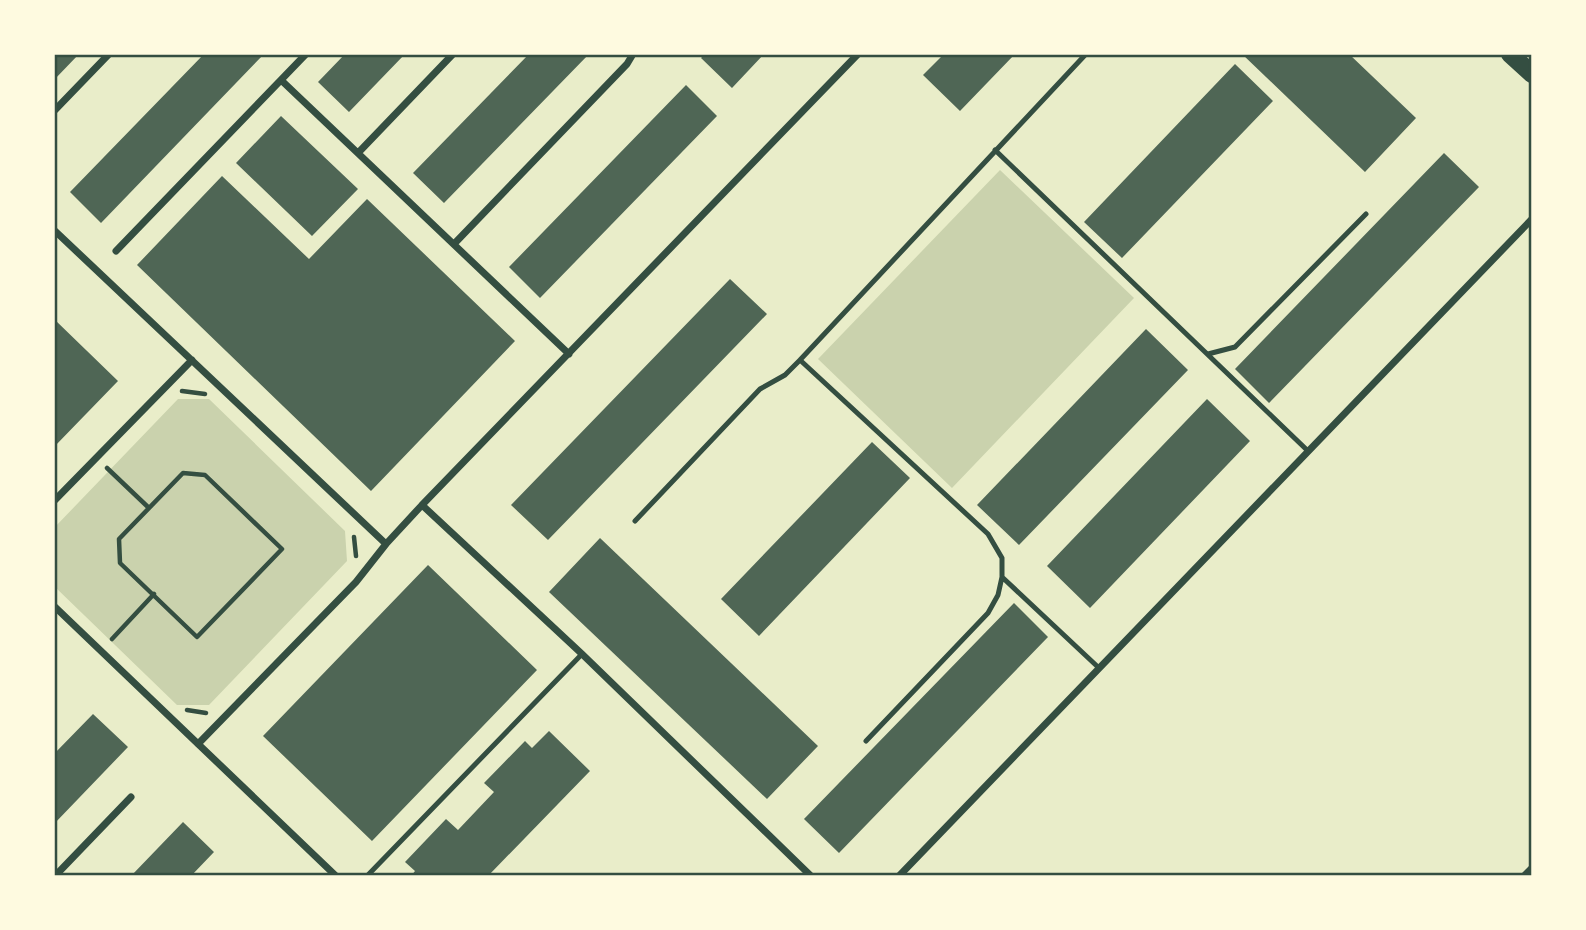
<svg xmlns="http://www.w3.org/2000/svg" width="1586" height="930" viewBox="0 0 1586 930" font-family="'Public Sans',sans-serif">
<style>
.green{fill:#cad2ad}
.building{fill:#4f6655}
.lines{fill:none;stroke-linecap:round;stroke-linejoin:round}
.path{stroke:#344e41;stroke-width:4.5}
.service{stroke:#344e41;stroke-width:5}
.minor{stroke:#344e41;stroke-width:7}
.primary{stroke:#344e41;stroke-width:18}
.neatline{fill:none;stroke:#344e41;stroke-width:2.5}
</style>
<rect width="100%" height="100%" fill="#e9edc9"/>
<path class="green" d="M 1000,170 L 1134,298 L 952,488 L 818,359 Z
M 178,399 L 209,399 L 345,531 L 347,561 L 209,705 L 177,705 L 54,586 L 54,528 Z"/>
<path class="building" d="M 54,54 L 79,54 L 54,80 Z
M 204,54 L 264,54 L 101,223 L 70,192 Z
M 345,54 L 405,54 L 349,112 L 318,82 Z
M 529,54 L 589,54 L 444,203 L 413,173 Z
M 705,54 L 764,54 L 732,88 L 701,58 Z
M 944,54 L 1015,54 L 960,111 L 923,75 Z
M 1242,54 L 1349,54 L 1416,118 L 1365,172 Z
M 1235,64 L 1273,101 L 1122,258 L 1084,222 Z
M 686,85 L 717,116 L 540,298 L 509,267 Z
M 281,116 L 358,189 L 312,236 L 236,163 Z
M 1444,153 L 1479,187 L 1269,403 L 1235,369 Z
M 222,176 L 309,259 L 367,199 L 515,341 L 371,491 L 137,265 Z
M 730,279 L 767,314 L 548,540 L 511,505 Z
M 54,319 L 118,381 L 54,447 Z
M 1146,329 L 1188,370 L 1019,545 L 977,505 Z
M 1207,399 L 1250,441 L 1090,608 L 1047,566 Z
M 872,442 L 910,478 L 759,636 L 721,599 Z
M 600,538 L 818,746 L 767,799 L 549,592 Z
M 428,565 L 537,670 L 372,841 L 263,736 Z
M 1014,603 L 1048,637 L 839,853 L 804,819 Z
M 93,714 L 128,747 L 54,824 L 54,754 Z
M 549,731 L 590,771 L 488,876 L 411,876 L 415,871 L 405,862 L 446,819 L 458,830 L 494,792 L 484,783 L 525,741 L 532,748 Z
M 183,822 L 214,852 L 191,876 L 131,876 Z"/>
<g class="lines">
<path class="path" d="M 182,391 L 205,394
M 107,468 L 149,508
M 183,473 L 205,475 L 282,549 L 197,637 L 120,563 L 119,539 Z
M 354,537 L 356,556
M 112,639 L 154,594
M 187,710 L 206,713"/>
<path class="service" d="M 1086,54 L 800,360 L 988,534 L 1002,558 L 1002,577 L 1099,668
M 995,150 L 1308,451
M 1208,354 L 1235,347 L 1366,214
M 635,521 L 760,389 L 785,375 L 800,360
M 866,741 L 988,613 L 998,595 L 1002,577
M 367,876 L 582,654"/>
<path class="minor" d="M 281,80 L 569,354
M 54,111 L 109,54
M 358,153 L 453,54
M 54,230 L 386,544
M 454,244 L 627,64 L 633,54
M 116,251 L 306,54
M 54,501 L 192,360
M 422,505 L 582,654 L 811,876
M 54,606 L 336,876
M 198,744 L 356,582 L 386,544 L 422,505 L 858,54
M 55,876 L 131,797
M 899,876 L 1532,219
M 1524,876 L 1532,868"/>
<path class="primary" d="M 1510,54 L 1532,74"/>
</g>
<rect width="1586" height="930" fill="none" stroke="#fefae0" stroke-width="112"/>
<rect x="56" y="56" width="1474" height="818" class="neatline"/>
</svg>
